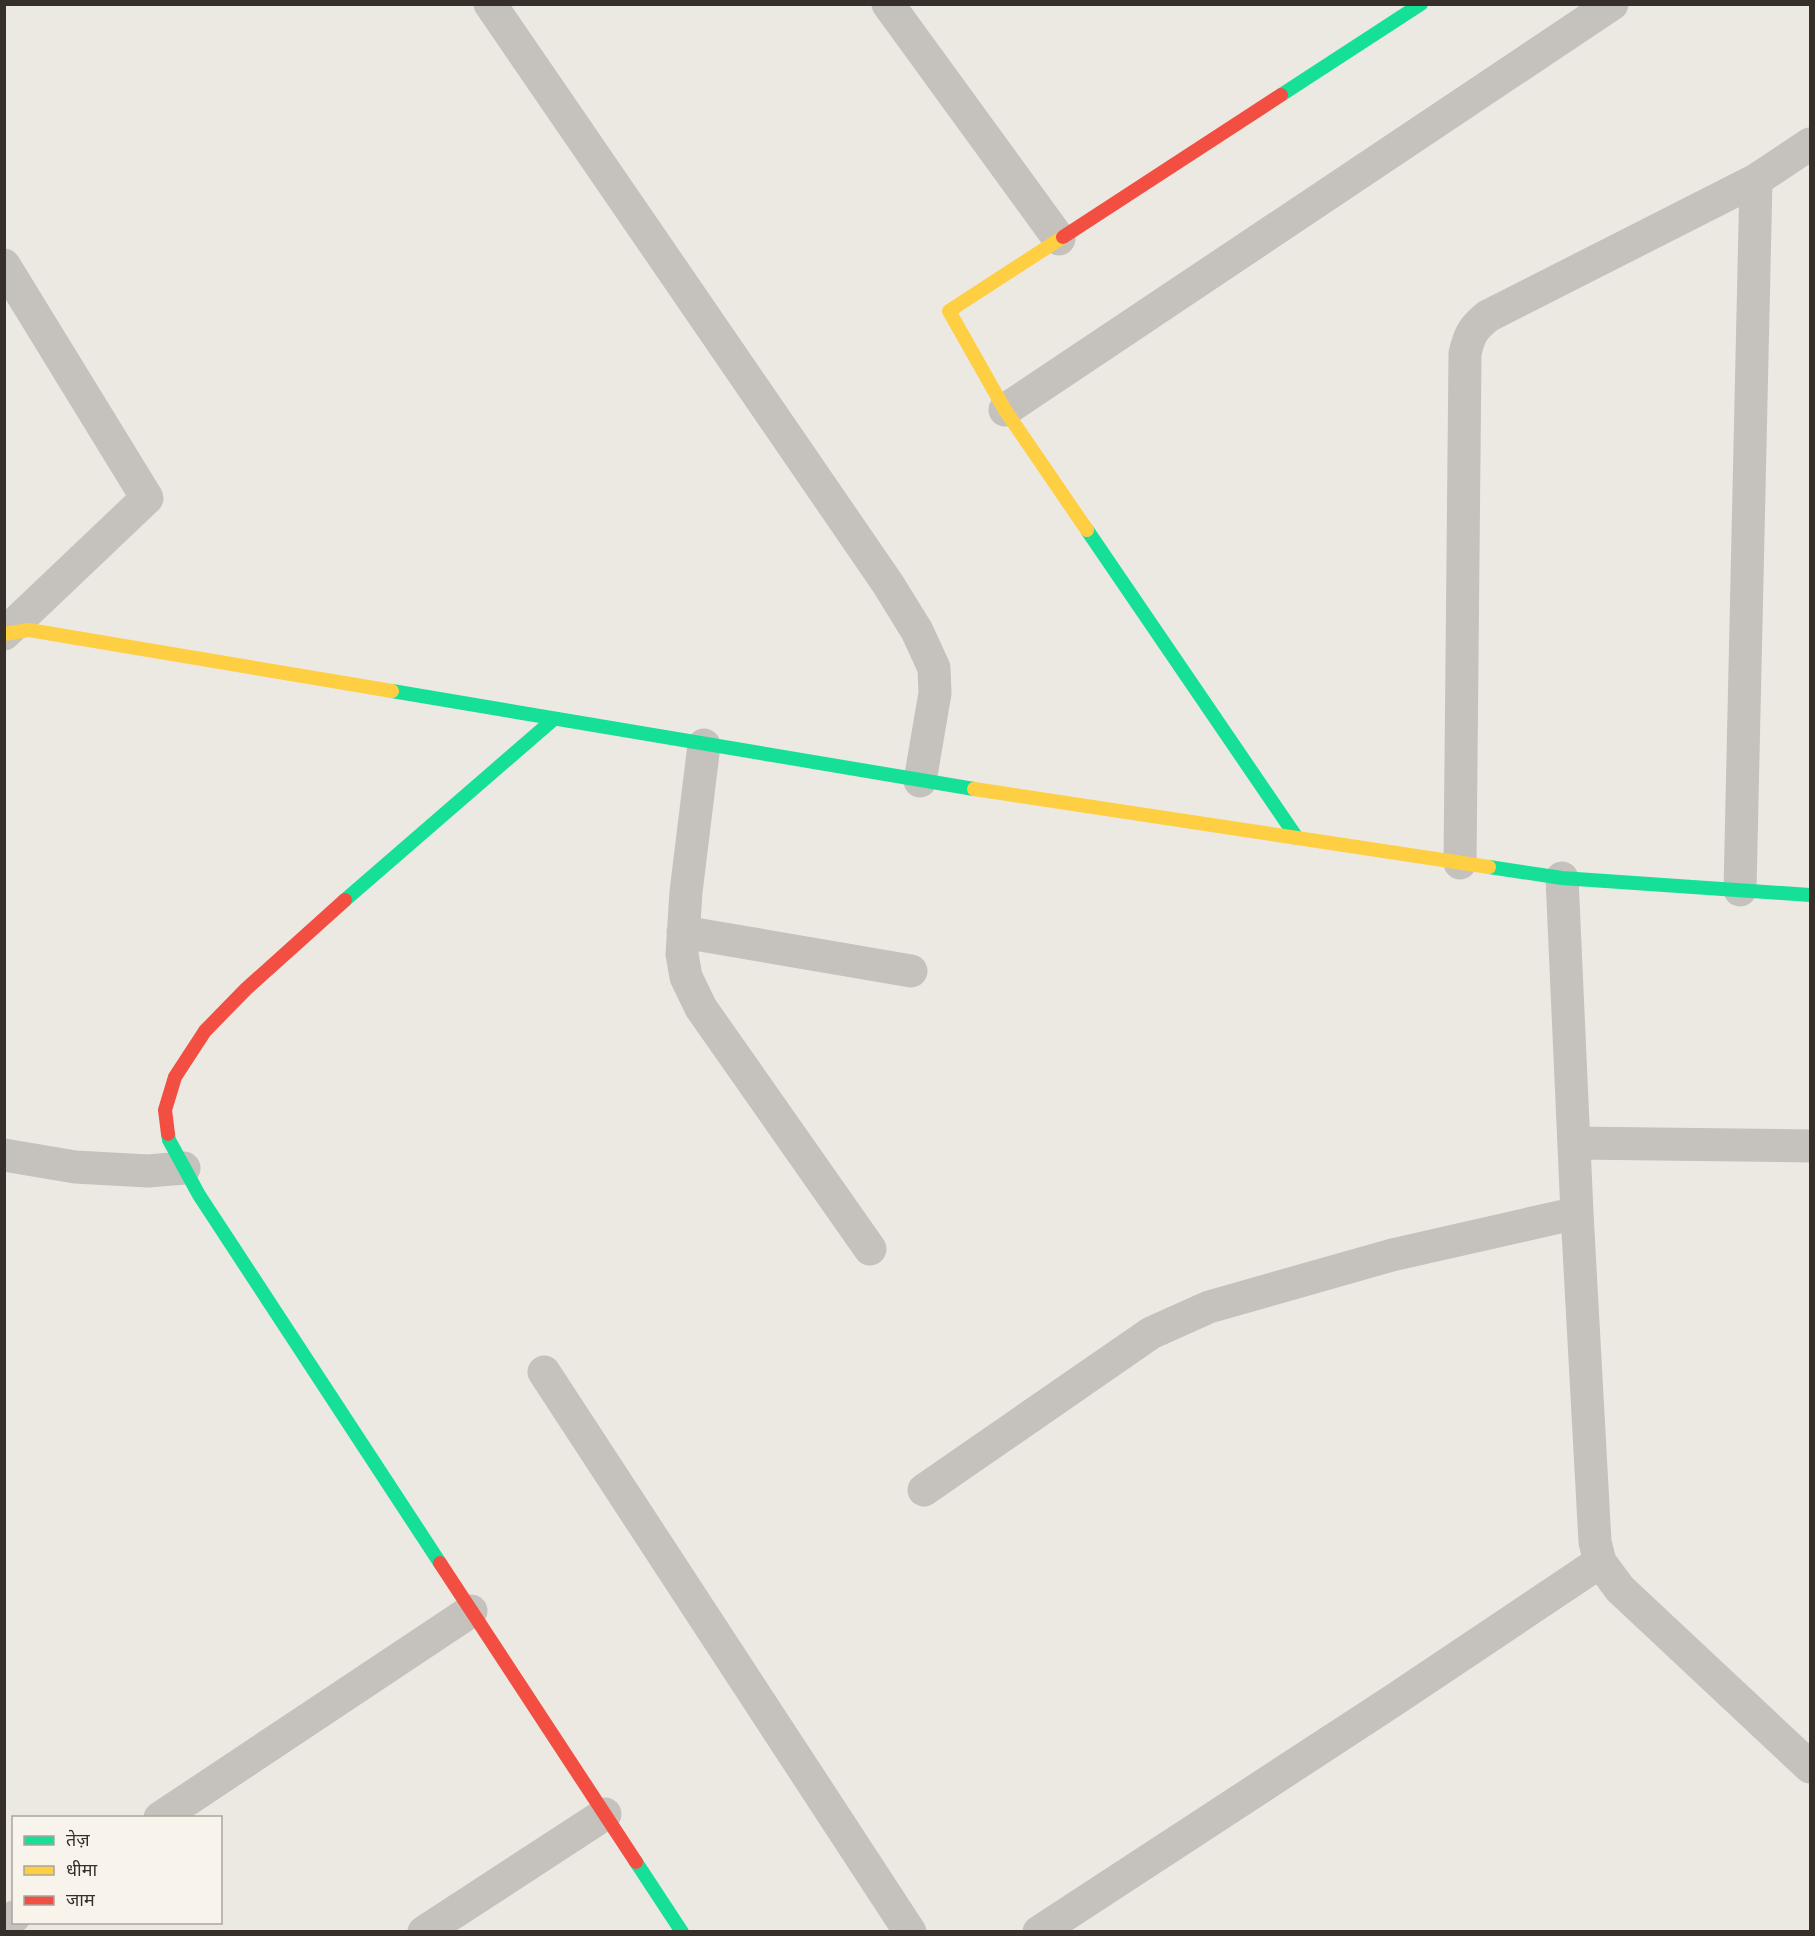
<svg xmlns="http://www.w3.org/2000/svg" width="1815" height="1936" viewBox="0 0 1815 1936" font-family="Inter,'Noto Sans Devanagari',sans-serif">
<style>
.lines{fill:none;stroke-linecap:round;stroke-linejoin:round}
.street{stroke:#c5c1bc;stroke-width:33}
.fast{stroke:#16e098;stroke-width:14}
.slow{stroke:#ffcf43;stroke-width:14}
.jam{stroke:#f24e42;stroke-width:14}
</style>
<rect width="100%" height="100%" fill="#ece9e3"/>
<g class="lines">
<path class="street" d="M 490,4 L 888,584 L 917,631 L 934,668 L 935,693 L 920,781
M 888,4 L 1059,239
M 4,265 L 147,498 L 4,634
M 1005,410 L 1612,4
M 704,745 L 686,892 L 682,954 L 686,977 L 701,1008 L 870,1249
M 1460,863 L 1465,354 C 1469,335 1473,328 1488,316 L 1756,180 L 1810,144
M 1562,878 L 1577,1213 L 1595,1542 L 1600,1562 L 1620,1589 L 1810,1767
M 1740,890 L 1756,180
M 683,932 L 911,971
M 1574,1143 L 1810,1146
M 4,1155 L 75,1167 L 148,1171 L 184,1168
M 544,1372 L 910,1932
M 924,1490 L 1151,1333 L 1209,1307 L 1392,1255 L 1577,1213
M 160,1818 L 471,1611
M 4,1923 L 14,1917
M 424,1932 L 605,1814
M 1039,1932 L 1394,1700 L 1600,1562"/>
<path class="fast" d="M 1281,95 L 1421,4
M 1087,530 L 1297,838
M 392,691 L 974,789
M 1489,867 L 1562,878 L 1810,895
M 345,900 L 554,719
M 168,1134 L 169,1140 L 199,1195 L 440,1563
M 636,1862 L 682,1932"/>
<path class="slow" d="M 1063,237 L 949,311 L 1005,410 L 1087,530
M 4,634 L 29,630 L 392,691
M 974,789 L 1489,867"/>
<path class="jam" d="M 1063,237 L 1281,95
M 168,1134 L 165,1110 L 175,1077 L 205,1031 L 246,989 L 345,900
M 440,1563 L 636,1862"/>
</g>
<rect width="1815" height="1936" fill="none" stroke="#362f2a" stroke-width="12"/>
<rect x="12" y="1816" width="210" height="108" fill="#f8f3eb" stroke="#aaa59e" stroke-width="1.5"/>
<rect x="24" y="1836" width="30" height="9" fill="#16e098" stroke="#aaa59e" stroke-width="1.5"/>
<text x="66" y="1846" font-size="18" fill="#362f2a">तेज़</text>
<rect x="24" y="1866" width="30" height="9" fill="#ffcf43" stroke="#aaa59e" stroke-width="1.5"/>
<text x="66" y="1876" font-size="18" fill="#362f2a">धीमा</text>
<rect x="24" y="1896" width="30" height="9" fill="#f24e42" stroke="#aaa59e" stroke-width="1.5"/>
<text x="66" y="1906" font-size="18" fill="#362f2a">जाम</text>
</svg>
